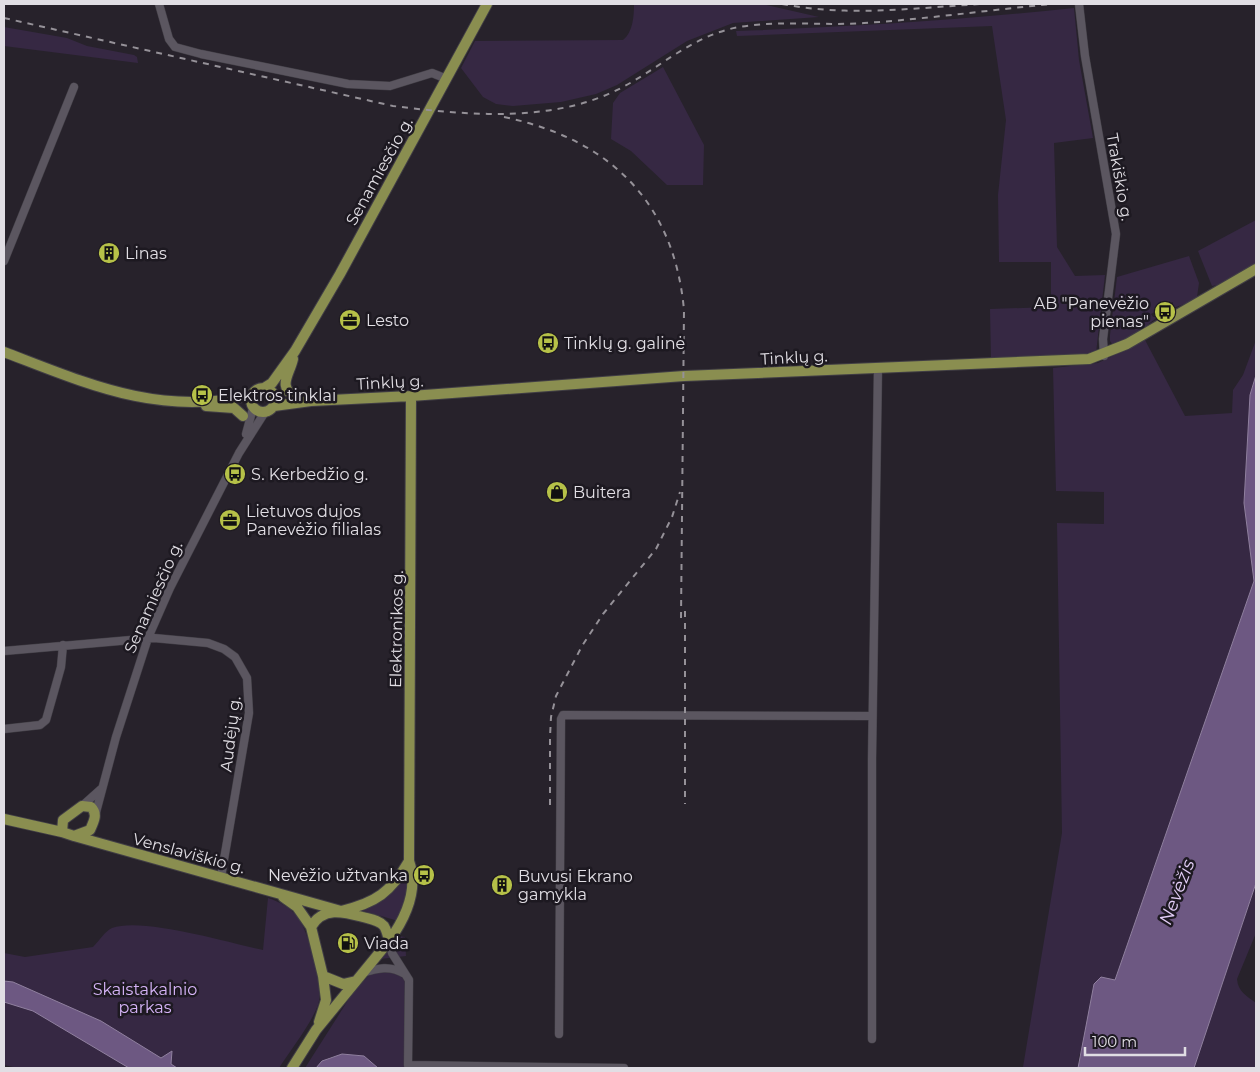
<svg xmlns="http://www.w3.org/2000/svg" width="1260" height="1072" viewBox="0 0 1260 1072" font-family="Montserrat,sans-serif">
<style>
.green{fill:#362843}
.water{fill:#6d5882;stroke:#90809f}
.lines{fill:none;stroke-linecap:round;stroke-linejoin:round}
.minor-casing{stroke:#413e45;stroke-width:9}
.major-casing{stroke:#413e45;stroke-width:12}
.minor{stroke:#5b5660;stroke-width:8}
.major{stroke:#8a8e50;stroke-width:10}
.rail{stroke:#959198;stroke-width:2;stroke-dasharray:6 6;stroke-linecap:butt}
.labels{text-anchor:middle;stroke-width:5;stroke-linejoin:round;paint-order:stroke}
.street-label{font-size:16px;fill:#e1dee4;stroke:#1d1921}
.poi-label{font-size:16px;fill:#e1dee4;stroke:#1d1921;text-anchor:start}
.park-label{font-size:16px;fill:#d6b4f8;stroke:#1d1921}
.water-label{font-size:18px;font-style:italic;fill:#e3cef7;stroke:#1d1921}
</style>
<rect width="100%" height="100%" fill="#27222b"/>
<path class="green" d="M 634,4 L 762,4 L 819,17 L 733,23 L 687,41 L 617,85 L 596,94 L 561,102 L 513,106 L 496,104 L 483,97 L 461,68 L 475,41 L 623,40 C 633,32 634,16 634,4 Z
M 1074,8 L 1079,60 L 1093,138 L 1054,143 L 1057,247 L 1075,276 L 1105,275 L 1096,353 L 1078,357 L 991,360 L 990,309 L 1051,307 L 1051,262 L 999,262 L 998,195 L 1006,120 L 992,26 L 737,36 L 736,31 C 849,27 962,20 1074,8 Z
M 4,27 L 67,38 L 87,46 L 134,55 L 137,57 L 138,63 L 4,46 Z
M 663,67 L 704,145 L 703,185 L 667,185 L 631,151 L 611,139 L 613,103 L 620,93 Z
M 1256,220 L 1256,264 L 1217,285 L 1212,286 L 1198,251 Z
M 1189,256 L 1199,283 L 1197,297 L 1190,302 L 1173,308 L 1173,302 L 1151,314 L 1153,317 L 1158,317 C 1144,326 1131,343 1113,345 L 1110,341 L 1110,335 L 1117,277 Z
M 1145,340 L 1185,416 L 1232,413 L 1233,390 L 1243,375 L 1256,340 L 1256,375 L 1250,395 L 1244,503 L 1254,581 L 1115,980 L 1079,1056 L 1078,1068 L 929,1068 L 1023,1067 L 1062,833 L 1057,523 L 1104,524 L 1104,492 L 1056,491 L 1053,368 L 1098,363 Z
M 408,869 C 408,888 405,904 398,921 L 361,910 C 382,903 400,891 408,869 Z
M 1256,883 L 1256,933 L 1237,979 C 1238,992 1247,996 1256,1003 L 1256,1068 L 1194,1068 Z
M 268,898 C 280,902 291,908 299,919 C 309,934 324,988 318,1005 C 311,1024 290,1051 279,1068 L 18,1068 L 4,1065 L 4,953 L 25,957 L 93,947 C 99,941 105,931 112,928 C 143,917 229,943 263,950 Z
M 398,936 L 405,937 L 406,956 L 380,959 Z
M 388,970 L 400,975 L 405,981 L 405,1068 L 378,1068 C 372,1062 368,1061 360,1059 C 341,1054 329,1053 316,1068 L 305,1068 L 352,994 L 371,973 Z"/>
<path class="water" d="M 1256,375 L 1256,883 L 1194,1068 L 1078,1068 L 1094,984 L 1101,977 L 1115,980 L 1254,581 L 1244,503 L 1250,395 Z
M 4,981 L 13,982 L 101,1021 L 161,1058 L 172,1051 L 171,1064 L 177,1068 L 129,1068 L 33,1011 L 4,1002 Z
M 342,1054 L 364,1056 L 378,1068 L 316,1068 L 322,1061 Z"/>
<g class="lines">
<g class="minor-casing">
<path id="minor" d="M 159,4 L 169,39 L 175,47 L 201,54 L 348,84 L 390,86 L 432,73 L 447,79
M 1079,4 L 1085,56 L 1116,234 L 1103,339 L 1104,356
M 4,261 L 74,87
M 246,434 L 253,408
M 4,651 L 154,638 L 208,643 L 224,649 L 235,657 L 247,678 L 249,713 L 221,877
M 4,729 L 40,725 L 46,720 L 61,667 L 63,645
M 82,806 L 101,789
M 95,816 L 116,737 L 148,638 L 170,588 L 239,453 L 265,412
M 389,941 L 392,953 L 409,980 L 408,1065 L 624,1068
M 362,973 C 378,968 390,965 405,974
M 559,1034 L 561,719 L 563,715 L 872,716
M 872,1039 L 872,759 L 878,368"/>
</g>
<g class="major-casing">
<path id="major" d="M 4,352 C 88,384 160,417 252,395
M 293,359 C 289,376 277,386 296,398
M251 400a12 12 0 1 1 24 0a12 12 0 1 1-24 0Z
M 264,388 L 272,383 L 295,351 L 340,274 L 487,4
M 206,406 L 234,408 L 243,416
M 274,406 L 311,401 L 411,396 L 684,376 L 1089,359 L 1127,344 L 1256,269
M 82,806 L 91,807 C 98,814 94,821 90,830 L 74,836 L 62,832 L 63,820 Z
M 4,819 L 62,832
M 74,836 L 341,911 C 376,903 391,892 409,861
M 283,897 L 297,907 L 311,927
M 389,941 C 405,919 419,890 409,861 L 411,396
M 319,1022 L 326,1000 L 323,976
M 292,1068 L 316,1030 L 389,941 C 388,936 387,931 384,926 C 379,920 370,919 363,917 C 344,912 323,906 311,927 L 323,976 L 343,984 L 356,981"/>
</g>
<use href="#minor" class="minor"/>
<use href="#major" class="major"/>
<path class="rail" d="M 782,4 C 848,17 915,8 981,4
M 4,18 L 393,106 C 467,115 554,124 623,87 C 662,66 694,35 739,27 C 780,20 823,26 864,23 C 927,19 989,10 1052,4
M 504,117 C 609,139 674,201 684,310 L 681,618
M 685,611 L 685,804
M 550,805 L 550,737 L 551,717 L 556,696 L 582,646 L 603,614 L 656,549 L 672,517 L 680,492"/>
</g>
<defs>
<g id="building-disc" transform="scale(1.125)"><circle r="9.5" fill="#b6c148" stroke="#1d1921"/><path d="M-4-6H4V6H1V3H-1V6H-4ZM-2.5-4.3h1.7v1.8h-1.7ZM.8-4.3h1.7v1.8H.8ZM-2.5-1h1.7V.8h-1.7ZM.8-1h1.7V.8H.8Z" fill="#111"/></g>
<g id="bus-disc" transform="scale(1.125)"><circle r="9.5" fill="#b6c148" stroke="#1d1921"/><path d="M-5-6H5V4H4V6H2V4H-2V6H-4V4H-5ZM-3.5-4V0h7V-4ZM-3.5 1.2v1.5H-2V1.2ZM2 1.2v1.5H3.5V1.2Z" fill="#111"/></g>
<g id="office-disc" transform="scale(1.125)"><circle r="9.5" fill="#b6c148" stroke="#1d1921"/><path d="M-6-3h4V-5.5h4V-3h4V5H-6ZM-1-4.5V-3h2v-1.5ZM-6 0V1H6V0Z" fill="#111"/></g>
<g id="shop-disc" transform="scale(1.125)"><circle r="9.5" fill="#b6c148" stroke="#1d1921"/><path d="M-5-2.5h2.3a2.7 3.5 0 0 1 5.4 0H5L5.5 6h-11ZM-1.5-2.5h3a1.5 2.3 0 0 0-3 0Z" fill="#111"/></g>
<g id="fuel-disc" transform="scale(1.125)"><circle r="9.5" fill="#b6c148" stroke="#1d1921"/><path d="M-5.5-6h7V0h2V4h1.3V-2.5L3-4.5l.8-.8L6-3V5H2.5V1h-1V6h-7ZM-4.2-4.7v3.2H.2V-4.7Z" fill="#111"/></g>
</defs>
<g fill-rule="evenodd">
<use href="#building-disc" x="109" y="253"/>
<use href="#bus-disc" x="1165" y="312"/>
<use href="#office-disc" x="350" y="320"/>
<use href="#bus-disc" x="548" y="343"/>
<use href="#bus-disc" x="202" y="395"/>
<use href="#bus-disc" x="235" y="474"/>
<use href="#shop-disc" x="557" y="492"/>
<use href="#office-disc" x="230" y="520"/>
<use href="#bus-disc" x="424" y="875"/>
<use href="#building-disc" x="502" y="885"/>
<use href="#fuel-disc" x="348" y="943"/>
</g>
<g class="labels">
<g class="street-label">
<text transform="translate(379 171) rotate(-61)" y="6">Senamiesčio g.</text>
<text transform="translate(1120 177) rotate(80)" y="6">Trakiškio g.</text>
<text transform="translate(794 357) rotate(-3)" y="6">Tinklų g.</text>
<text transform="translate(390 382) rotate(-3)" y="6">Tinklų g.</text>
<text transform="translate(153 597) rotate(-66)" y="6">Senamiesčio g.</text>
<text transform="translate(396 629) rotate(-89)" y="6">Elektronikos g.</text>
<text transform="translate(230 734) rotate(-83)" y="6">Audėjų g.</text>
<text transform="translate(189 853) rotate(15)" y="6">Venslaviškio g.</text>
</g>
<g class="poi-label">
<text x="125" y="259">Linas</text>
<text x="1149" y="309" text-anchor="end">AB "Panevėžio<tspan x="1149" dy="18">pienas"</tspan></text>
<text x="366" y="326">Lesto</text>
<text x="564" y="349">Tinklų g. galinė</text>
<text x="218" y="401">Elektros tinklai</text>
<text x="251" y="480">S. Kerbedžio g.</text>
<text x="573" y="498">Buitera</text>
<text x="246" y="517">Lietuvos dujos<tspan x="246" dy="18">Panevėžio filialas</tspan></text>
<text x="408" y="881" text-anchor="end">Nevėžio užtvanka</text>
<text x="518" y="882">Buvusi Ekrano<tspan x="518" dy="18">gamykla</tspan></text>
<text x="364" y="949">Viada</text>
</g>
<g class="park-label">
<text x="145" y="995">Skaistakalnio<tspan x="145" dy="18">parkas</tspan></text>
</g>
<g class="water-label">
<text transform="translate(1177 892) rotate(-69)" y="6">Nevėžis</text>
</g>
</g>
<rect width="1260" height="1072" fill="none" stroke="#e1dee4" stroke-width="10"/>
<path d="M1085 1047v8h100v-8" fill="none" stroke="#e1dee4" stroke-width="2.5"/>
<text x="1092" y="1047" font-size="15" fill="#e1dee4" stroke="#1d1921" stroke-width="4" paint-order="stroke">100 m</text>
</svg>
